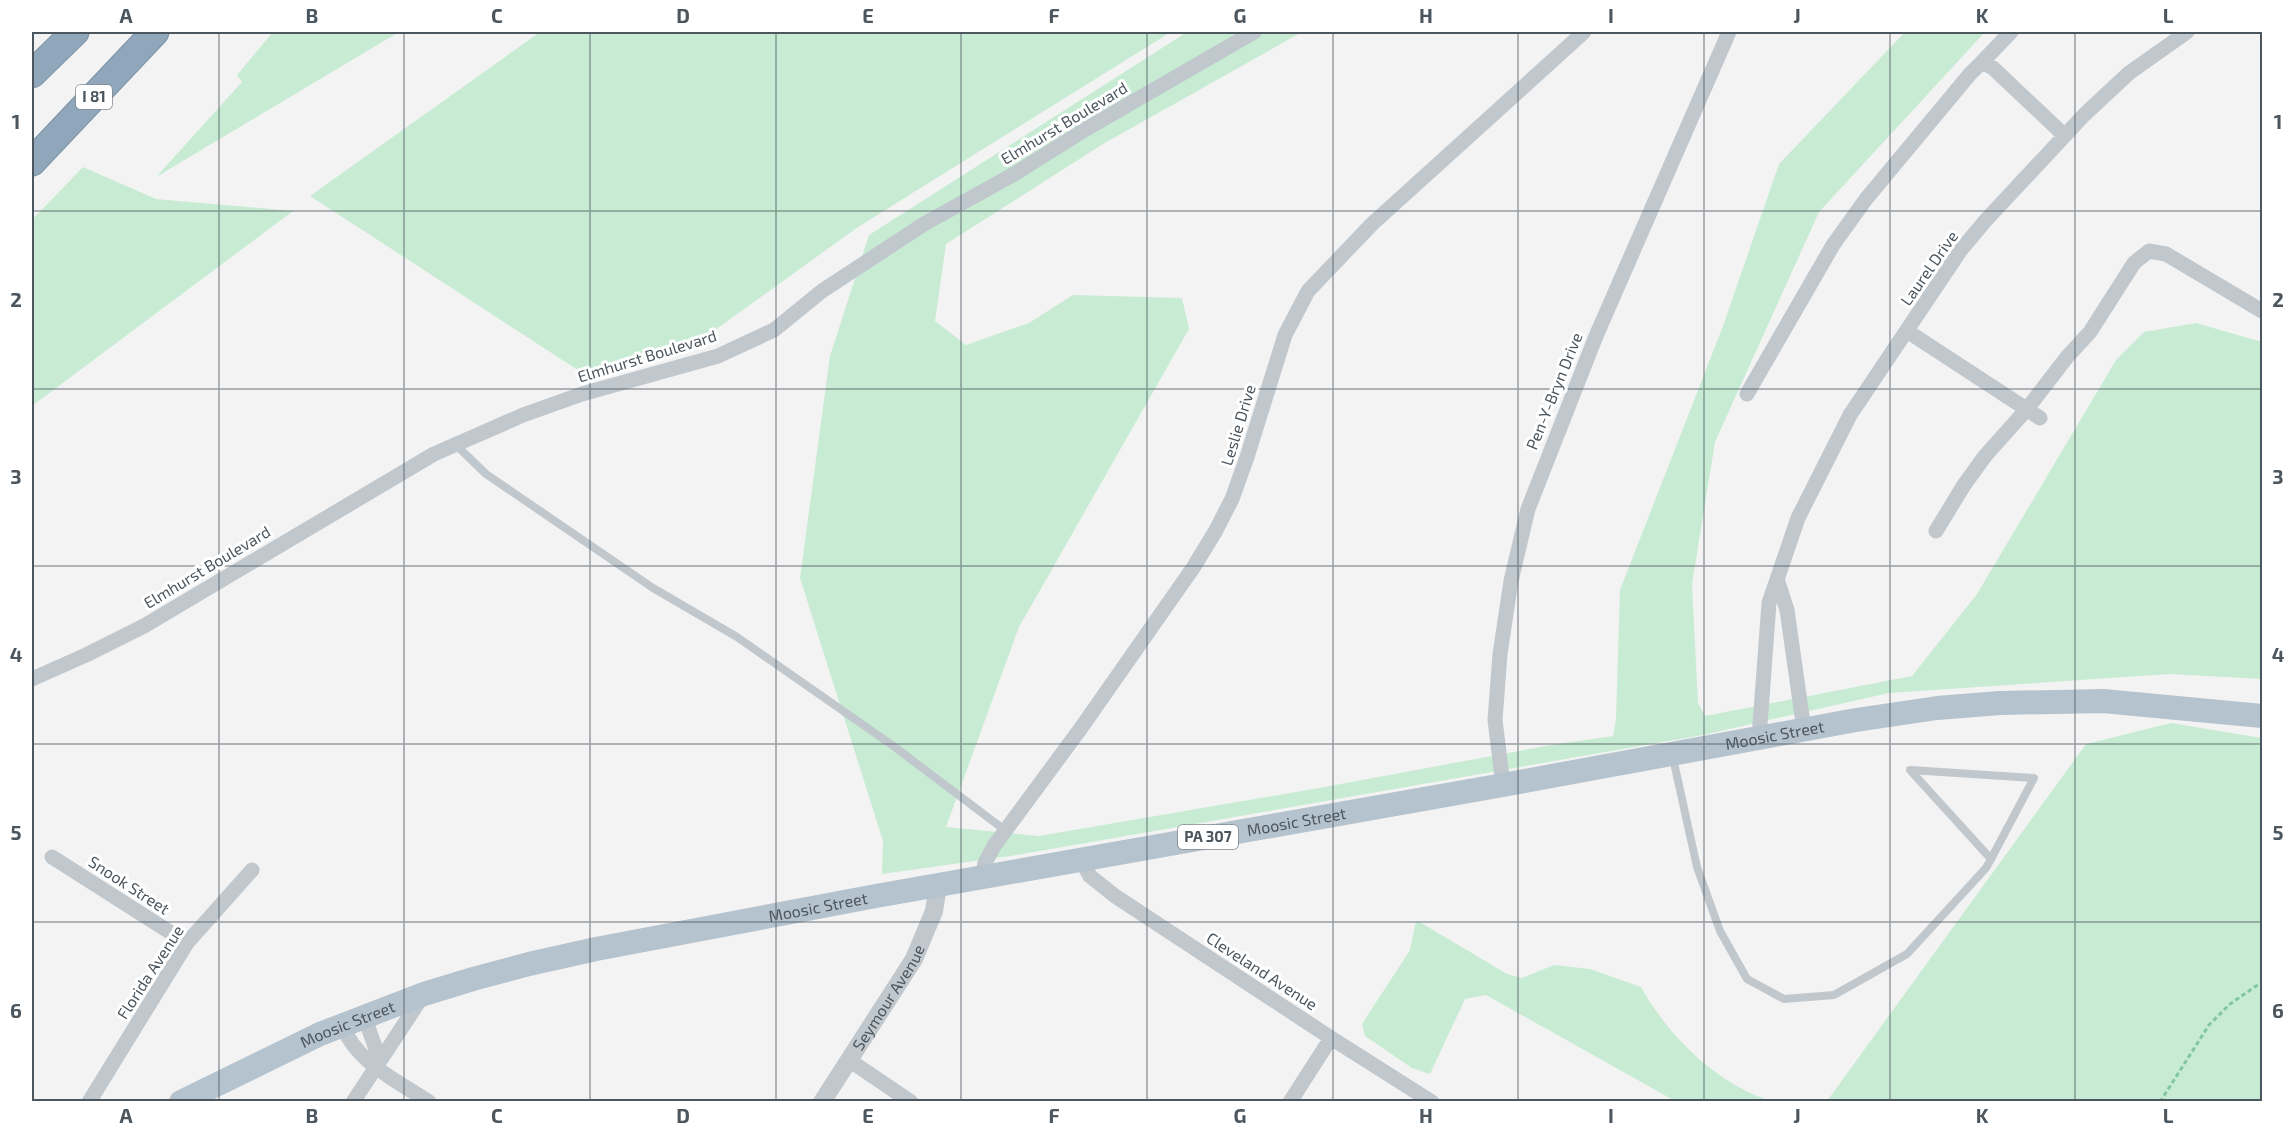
<svg xmlns="http://www.w3.org/2000/svg" width="2294" height="1133" viewBox="0 0 2294 1133" font-family="'Exo 2',sans-serif">
<style>
.green{fill:#c7ecd3}
.lines{fill:none;stroke-linecap:round;stroke-linejoin:round}
.motorway-casing{stroke:#7b93a7;stroke-width:29}
.path{stroke:#82c7a1;stroke-width:3;stroke-dasharray:4.5 3;stroke-linecap:butt}
.service{stroke:#c0c7cd;stroke-width:8}
.minor{stroke:#c0c7cd;stroke-width:15}
.tertiary{stroke:#c0c7cd;stroke-width:18}
.primary{stroke:#b5c3ce;stroke-width:24}
.motorway{stroke:#90a7bb;stroke-width:27}
.grid{fill:none;stroke:#4c565e;stroke-width:1.5;stroke-opacity:0.55}
.labels{text-anchor:middle;stroke-width:6;stroke-linejoin:round;paint-order:stroke}
.shield{fill:#fff;stroke:#82898e;stroke-width:1.5}
.shield-label{font-size:15px;font-weight:bold;fill:#4c565e}
.street-label{font-size:16px;fill:#4c565e;stroke:#fff}
.neatline{fill:none;stroke:#4c565e;stroke-width:2}
.grid-label{font-size:20px;text-anchor:middle;font-weight:bold;fill:#4c565e}
</style>
<rect width="100%" height="100%" fill="#f4f3f3"/>
<path class="green" d="M 273,32 L 399,32 L 156,177 L 242,82 L 237,75 Z
M 540,32 L 1171,32 L 858,227 L 679,356 L 584,374 L 310,196 Z
M 1187,32 L 1302,32 L 1103,144 L 946,244 L 935,321 L 966,345 L 1029,323 L 1073,295 L 1182,298 L 1189,329 L 1019,627 L 946,827 L 1039,836 L 1319,788 L 1551,745 L 1613,736 L 1616,719 L 1620,590 L 1723,326 L 1779,164 L 1905,32 L 1985,32 L 1819,212 L 1715,442 L 1692,584 L 1698,703 L 1705,716 L 1912,676 L 1977,594 L 2116,360 L 2144,332 L 2196,323 L 2262,342 L 2262,679 L 2170,674 L 1889,693 L 1703,735 L 1017,855 L 882,874 L 883,841 L 800,578 L 830,356 L 869,235 Z
M 83,167 L 156,199 L 293,211 L 32,406 L 32,220 Z
M 2171,723 L 2262,738 L 2262,1098 L 2258,1102 L 1827,1101 L 2086,744 Z
M 1418,921 L 1507,974 L 1522,978 L 1554,965 L 1590,969 L 1641,987 C 1668,1036 1717,1084 1771,1101 L 1675,1101 L 1486,995 L 1465,999 L 1430,1074 L 1412,1068 L 1365,1036 L 1362,1024 L 1410,950 L 1415,925 Z"/>
<g class="lines">
<g class="motorway-casing">
<path id="motorway" d="M 32,74 L 75,32
M 32,162 L 155,32"/>
</g>
<path class="path" d="M 2160,1102 L 2209,1025 L 2230,1004 L 2262,982"/>
<path class="service" d="M 456,445 L 486,474 L 653,588 L 737,637 L 892,745 L 1006,831
M 1673,758 L 1697,867 L 1720,931 L 1747,979 L 1784,999 L 1834,995 L 1907,954 L 1986,868 L 1991,859 L 2034,778 L 1910,770 L 1991,859"/>
<path class="minor" d="M 1982,62 L 2011,32
M 1907,331 L 2040,418
M 1747,394 L 1833,245 L 1866,199 L 1970,74 L 1982,62 L 1993,68 L 2064,135
M 1936,531 L 1964,485 L 1985,456 L 2027,409 L 2067,357 L 2090,332 L 2134,263 L 2149,251 L 2166,254 L 2262,311
M 1778,582 L 1787,610 L 1804,730
M 32,679 L 86,655 L 144,626 L 434,454 L 523,415 L 582,394 L 718,356 L 774,330 L 822,291 L 924,224 L 1016,173 L 1086,129 L 1254,32
M 1759,738 L 1769,603 L 1798,518 L 1850,415 L 1960,251 L 1986,220 L 2084,115 L 2129,73 L 2187,32
M 1503,785 L 1495,720 L 1500,654 L 1511,581 L 1528,509 L 1596,336 L 1729,32
M 52,857 L 187,943
M 1081,860 L 1090,876 L 1115,896 L 1331,1038 L 1432,1102
M 982,878 L 985,863 L 994,846 L 1081,728 L 1193,568 L 1215,532 L 1232,499 L 1247,457 L 1285,335 L 1308,291 L 1372,224 L 1584,32
M 364,1016 L 377,1052 L 376,1067
M 342,1025 C 357,1063 396,1080 429,1102
M 849,1060 L 911,1102
M 89,1102 L 187,943 L 252,870
M 353,1102 L 422,997
M 1290,1102 L 1331,1038"/>
<path class="tertiary" id="s1" d="M 822,1102 L 914,959 L 934,911 L 938,886"/>
<path class="primary" id="s2" d="M 181,1102 L 320,1034 L 424,994 L 473,979 L 529,964 L 596,949 L 876,896 L 1503,785 L 1856,720 L 1937,708 L 2000,703 L 2103,701 L 2262,716"/>
<use href="#motorway" class="motorway"/>
</g>
<path class="grid" d="M 219,32 L 219,1102M 404,32 L 404,1102M 590,32 L 590,1102M 776,32 L 776,1102M 961,32 L 961,1102M 1147,32 L 1147,1102M 1333,32 L 1333,1102M 1518,32 L 1518,1102M 1704,32 L 1704,1102M 1890,32 L 1890,1102M 2075,32 L 2075,1102M 32,211 L 2262,211M 32,389 L 2262,389M 32,566 L 2262,566M 32,744 L 2262,744M 32,922 L 2262,922"/>
<g class="labels">
<g class="shield">
<rect x="76" y="85" width="36" height="24" rx="4.5"/>
<rect x="1178" y="825" width="60" height="24" rx="4.5"/>
</g>
<g class="shield-label">
<text x="94" y="102">I 81</text>
<text x="1208" y="842">PA 307</text>
</g>
<g class="street-label">
<text transform="translate(1064 123) rotate(-31)" y="6">Elmhurst Boulevard</text>
<text transform="translate(1929 268) rotate(-55)" y="6">Laurel Drive</text>
<text transform="translate(647 356) rotate(-17)" y="6">Elmhurst Boulevard</text>
<text transform="translate(1554 391) rotate(-68)" y="6">Pen-Y-Bryn Drive</text>
<text transform="translate(1238 425) rotate(-73)" y="6">Leslie Drive</text>
<text transform="translate(207 567) rotate(-31)" y="6">Elmhurst Boulevard</text>
<text dy="6" stroke="none"><textPath href="#s2" startOffset="1642">Moosic Street</textPath></text>
<text dy="6" stroke="none"><textPath href="#s2" startOffset="1156">Moosic Street</textPath></text>
<text transform="translate(129 885) rotate(33)" y="6">Snook Street</text>
<text dy="6" stroke="none"><textPath href="#s2" startOffset="670">Moosic Street</textPath></text>
<text transform="translate(1262 971) rotate(33)" y="6">Cleveland Avenue</text>
<text transform="translate(150 972) rotate(-57)" y="6">Florida Avenue</text>
<text dy="6" stroke="none"><textPath href="#s1" startOffset="124">Seymour Avenue</textPath></text>
<text dy="6" stroke="none"><textPath href="#s2" startOffset="184">Moosic Street</textPath></text>
</g>
</g>
<rect width="2294" height="1133" fill="none" stroke="#ffffff" stroke-width="66"/>
<rect x="33" y="33" width="2228" height="1067" class="neatline"/>
<g class="grid-label">
<text x="126" y="23">A</text>
<text x="312" y="23">B</text>
<text x="497" y="23">C</text>
<text x="683" y="23">D</text>
<text x="868" y="23">E</text>
<text x="1054" y="23">F</text>
<text x="1240" y="23">G</text>
<text x="1426" y="23">H</text>
<text x="1611" y="23">I</text>
<text x="1797" y="23">J</text>
<text x="1982" y="23">K</text>
<text x="2168" y="23">L</text>
<text x="16" y="129">1</text>
<text x="2278" y="129">1</text>
<text x="16" y="307">2</text>
<text x="2278" y="307">2</text>
<text x="16" y="484">3</text>
<text x="2278" y="484">3</text>
<text x="16" y="662">4</text>
<text x="2278" y="662">4</text>
<text x="16" y="840">5</text>
<text x="2278" y="840">5</text>
<text x="16" y="1018">6</text>
<text x="2278" y="1018">6</text>
<text x="126" y="1123">A</text>
<text x="312" y="1123">B</text>
<text x="497" y="1123">C</text>
<text x="683" y="1123">D</text>
<text x="868" y="1123">E</text>
<text x="1054" y="1123">F</text>
<text x="1240" y="1123">G</text>
<text x="1426" y="1123">H</text>
<text x="1611" y="1123">I</text>
<text x="1797" y="1123">J</text>
<text x="1982" y="1123">K</text>
<text x="2168" y="1123">L</text>
</g>
</svg>
